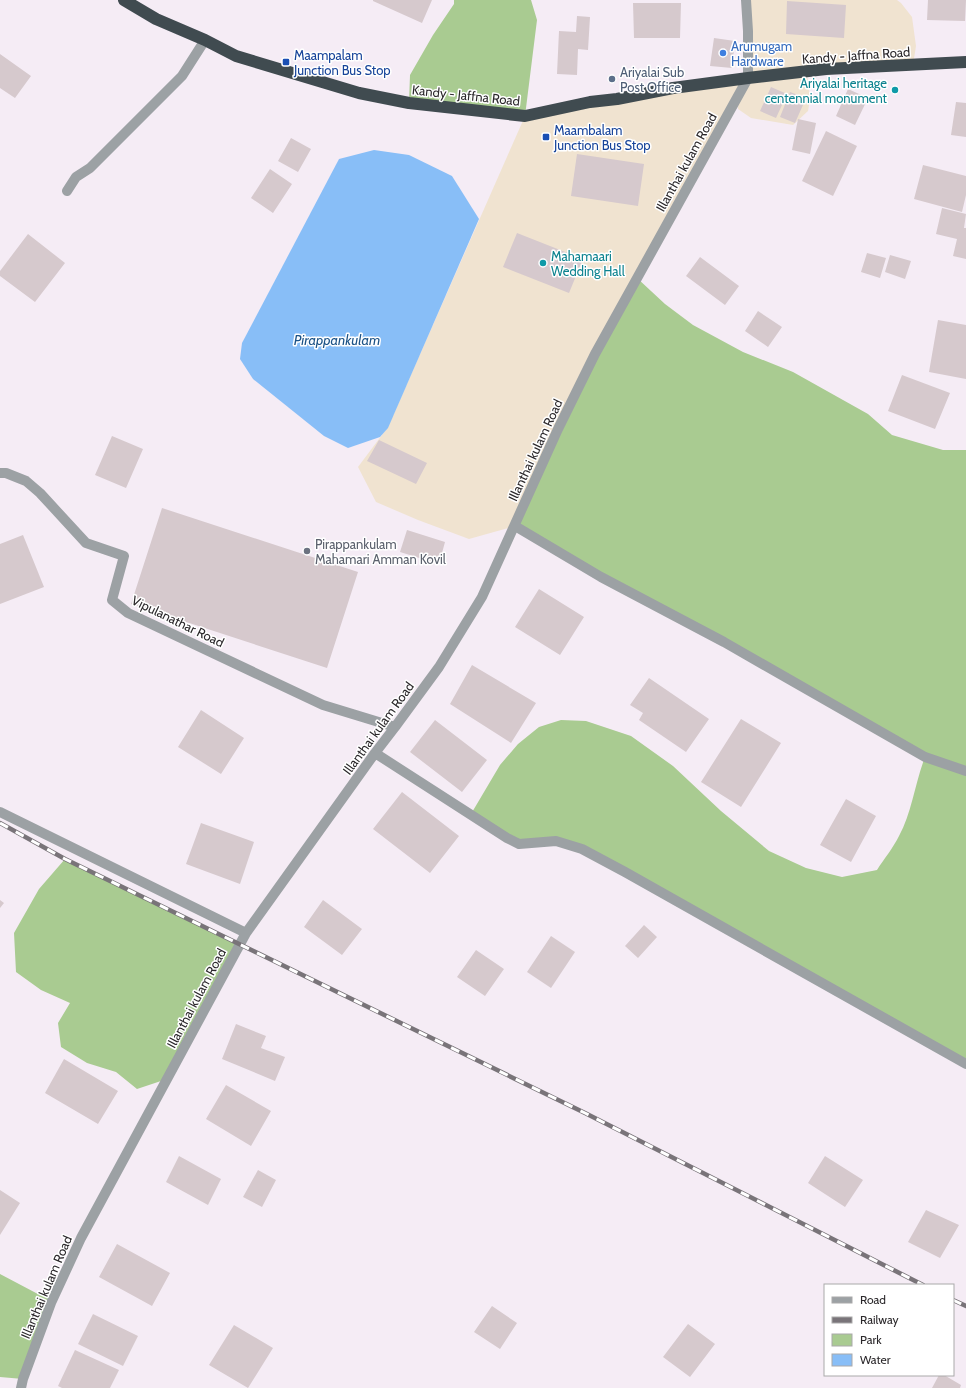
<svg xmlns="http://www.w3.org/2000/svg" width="966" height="1388" viewBox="0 0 966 1388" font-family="Cabin,sans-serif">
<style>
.commercial{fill:#f0e3d0}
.green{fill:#a9cb91}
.water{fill:#88bef7}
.building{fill:#d6c9cd}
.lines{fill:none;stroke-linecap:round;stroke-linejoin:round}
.minor{stroke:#9ca1a4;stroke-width:10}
.highway{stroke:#404b50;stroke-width:12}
.rail-casing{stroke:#797479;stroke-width:4.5}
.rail{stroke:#fff;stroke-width:3;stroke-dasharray:9;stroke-linecap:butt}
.shop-dot{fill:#3f7fe0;stroke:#fff;stroke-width:1.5}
.transit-dot{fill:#1a4fb4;stroke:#fff;stroke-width:1.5}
.service-dot{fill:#5c6f8a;stroke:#fff;stroke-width:1.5}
.culture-dot{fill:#0f9aa8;stroke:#fff;stroke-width:1.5}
.worship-dot{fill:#6b7280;stroke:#fff;stroke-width:1.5}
.labels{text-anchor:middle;stroke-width:3;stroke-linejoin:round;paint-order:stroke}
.shop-label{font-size:13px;fill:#366cbe;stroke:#fff;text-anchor:start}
.transit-label{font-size:13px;fill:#164399;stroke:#fff;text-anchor:start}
.street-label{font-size:13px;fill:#2b282b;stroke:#fff}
.service-label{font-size:13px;fill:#4e5e75;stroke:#fff;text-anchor:start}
.culture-label{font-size:13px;fill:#0d838f;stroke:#fff;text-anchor:end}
.worship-label{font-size:13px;fill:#5b616d;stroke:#fff;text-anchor:start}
.water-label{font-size:14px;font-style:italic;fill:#1b5286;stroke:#fff}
</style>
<rect width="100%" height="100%" fill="#f5ecf5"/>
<path class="commercial" d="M 746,0 L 897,0 L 901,3 L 912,17 L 916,46 L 913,65 L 807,72 L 810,99 L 808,111 L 793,125 L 751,118 L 738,109 L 737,99 L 595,354 L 515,526 L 469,539 L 418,520 L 376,502 L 358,467 L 388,427 L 525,116 L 748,78 Z"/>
<path class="green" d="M 454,0 L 531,0 L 537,20 L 525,116 L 409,103 L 410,75 L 433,35 L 454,4 Z
M 637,278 L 665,304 L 693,325 L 743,352 L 793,372 L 868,414 L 892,435 L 943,450 L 966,450 L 966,1064 L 625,872 L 556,841 L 519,844 L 471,814 L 500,765 L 518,744 L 539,727 L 561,720 L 586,721 L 631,736 L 673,766 L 721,811 L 769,851 L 806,868 L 842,877 L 877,870 C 884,859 893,848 899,836 C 912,812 915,783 925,757 L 515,526 Z
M 65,859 L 240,945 L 167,1079 L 137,1089 L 116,1072 L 87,1063 L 61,1047 L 58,1023 L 70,1003 L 41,990 L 16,972 L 14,933 L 39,889 Z
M 0,1274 L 36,1293 L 53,1300 L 23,1379 L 0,1377 Z"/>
<path class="water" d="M 374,150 L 409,155 L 452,176 L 479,219 L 388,428 L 380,437 L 348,448 L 324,436 L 253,379 L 240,359 L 242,343 L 339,159 Z"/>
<path class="building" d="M 373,0 L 432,0 L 422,23 L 373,1 Z
M 928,0 L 966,0 L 965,21 L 927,20 Z
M 787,1 L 846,5 L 844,38 L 786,34 Z
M 633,3 L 681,3 L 680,38 L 634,38 Z
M 577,16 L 590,17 L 588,50 L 578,49 L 577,75 L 557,74 L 559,31 L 576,32 Z
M 714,38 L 735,41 L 732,68 L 710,66 Z
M 0,54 L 31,76 L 15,98 L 0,88 Z
M 771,87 L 787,94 L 776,118 L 760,111 Z
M 848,89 L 868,98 L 855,125 L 836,116 Z
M 790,92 L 806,98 L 795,123 L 780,117 Z
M 956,102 L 966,103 L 966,137 L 951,135 Z
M 798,119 L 816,123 L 810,154 L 792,150 Z
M 826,131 L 857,146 L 833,196 L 802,181 Z
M 291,138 L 311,149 L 298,172 L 278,161 Z
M 577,154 L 644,164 L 638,206 L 571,196 Z
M 923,165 L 966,176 L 966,195 L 962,212 L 914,199 Z
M 270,169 L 292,184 L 273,213 L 251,198 Z
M 942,208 L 966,214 L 964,228 L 966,228 L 966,259 L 953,256 L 957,239 L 936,234 Z
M 517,233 L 583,259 L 569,293 L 503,267 Z
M 28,234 L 65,263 L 35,302 L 0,276 L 0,271 Z
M 867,253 L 886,258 L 880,278 L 861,272 Z
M 890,255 L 911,261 L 905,279 L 885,272 Z
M 700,257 L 739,286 L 725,305 L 686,276 Z
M 758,311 L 782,327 L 768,347 L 745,331 Z
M 938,320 L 966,325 L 966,379 L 929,372 Z
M 902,375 L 950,393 L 935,429 L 888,411 Z
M 112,436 L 143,449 L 126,488 L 95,475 Z
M 379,440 L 427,463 L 416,484 L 367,461 Z
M 162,508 L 358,572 L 327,668 L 131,604 Z
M 407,530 L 445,542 L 439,564 L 400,552 Z
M 23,535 L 44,587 L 0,604 L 0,544 Z
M 539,589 L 584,617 L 560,655 L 515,627 Z
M 472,665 L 536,703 L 511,743 L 450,704 Z
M 649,678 L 709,719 L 686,752 L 639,720 L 643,713 L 630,705 Z
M 201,710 L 244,738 L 221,774 L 178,747 Z
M 741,719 L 781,743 L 741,807 L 701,782 Z
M 435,720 L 487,760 L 462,792 L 410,752 Z
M 402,792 L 459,836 L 430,873 L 373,829 Z
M 846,799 L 876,816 L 851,862 L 820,845 Z
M 201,823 L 254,842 L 240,884 L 186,864 Z
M 0,900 L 4,903 L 0,908 Z
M 323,900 L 362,929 L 342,955 L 304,927 Z
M 644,925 L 657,937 L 638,958 L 625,946 Z
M 551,936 L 575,952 L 551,988 L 527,972 Z
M 476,950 L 504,969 L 485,996 L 457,977 Z
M 236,1024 L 266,1036 L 261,1048 L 285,1057 L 275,1081 L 222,1059 Z
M 64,1059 L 118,1091 L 98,1124 L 45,1093 Z
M 226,1085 L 271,1111 L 251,1146 L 206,1119 Z
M 179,1156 L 221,1179 L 208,1205 L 166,1182 Z
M 825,1156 L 863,1180 L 845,1207 L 808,1183 Z
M 258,1170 L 276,1180 L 262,1207 L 243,1197 Z
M 0,1190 L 20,1203 L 0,1235 Z
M 926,1210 L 959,1225 L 940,1258 L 908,1242 Z
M 117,1244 L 170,1273 L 152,1306 L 99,1277 Z
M 492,1306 L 517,1323 L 500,1349 L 474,1332 Z
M 93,1314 L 138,1336 L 123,1366 L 78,1344 Z
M 688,1324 L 715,1344 L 690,1377 L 663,1357 Z
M 234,1325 L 273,1348 L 248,1388 L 209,1365 Z
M 75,1350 L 119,1370 L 110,1388 L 62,1388 L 58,1386 Z
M 939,1375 L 944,1375 L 961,1385 L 960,1388 L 932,1388 Z"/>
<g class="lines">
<path class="minor" d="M 67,191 L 76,177 L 90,168 L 182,76 L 205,40
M 0,473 L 6,473 L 26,481 L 40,493 L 86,543 L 124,556 L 112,600 L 128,613 L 323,705 L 395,727
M 515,526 L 601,577 L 724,642 L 925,757 L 966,771
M 375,753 L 507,838 L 519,844 L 556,841 L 582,849 L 625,872 L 966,1064
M 0,812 L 246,933
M 21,1388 L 23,1379 L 51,1303 L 81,1238 L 246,933 L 375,753 L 395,727 L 439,667 L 482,597 L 558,429 L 595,354 L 748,78 L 748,31 L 746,0"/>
<path class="highway" d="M 124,0 L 156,19 L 205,40 L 236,56 L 359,93 L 409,103 L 525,116 L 590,102 L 617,99 L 673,88 L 748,78 L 826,69 L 966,62"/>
<g class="rail-casing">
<path id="rail" d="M 0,823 L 65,859 L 585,1113 L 923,1285
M 953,1300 L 966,1306"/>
</g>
<use href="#rail" class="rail"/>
</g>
<circle class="shop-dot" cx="723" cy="53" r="4"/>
<g class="transit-dot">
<rect x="282" y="58" width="8" height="8" rx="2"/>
<rect x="542" y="133" width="8" height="8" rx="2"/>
</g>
<circle class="service-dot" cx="612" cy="79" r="4"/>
<g class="culture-dot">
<circle cx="895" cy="90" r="4"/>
<circle cx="543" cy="263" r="4"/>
</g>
<circle class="worship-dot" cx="307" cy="551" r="4"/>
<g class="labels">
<g class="shop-label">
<text x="731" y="51">Arumugam<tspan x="731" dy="15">Hardware</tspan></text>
</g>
<g class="transit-label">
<text x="294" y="60">Maampalam<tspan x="294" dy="15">Junction Bus Stop</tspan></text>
<text x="554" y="135">Maambalam<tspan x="554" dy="15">Junction Bus Stop</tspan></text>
</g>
<g class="street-label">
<text transform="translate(856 55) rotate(-4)" y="5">Kandy - Jaffna Road</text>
<text transform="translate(466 95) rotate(6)" y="5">Kandy - Jaffna Road</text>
<text transform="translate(686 162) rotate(-61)" y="5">Illanthai kulam Road</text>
<text transform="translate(535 450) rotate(-65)" y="5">Illanthai kulam Road</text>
<text transform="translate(178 621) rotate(26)" y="5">Vipulanathar Road</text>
<text transform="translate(378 728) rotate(-54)" y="5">Illanthai kulam Road</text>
<text transform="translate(196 998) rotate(-62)" y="5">Illanthai kulam Road</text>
<text transform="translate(46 1287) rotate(-67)" y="5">Illanthai kulam Road</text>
</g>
<g class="service-label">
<text x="620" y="77">Ariyalai Sub<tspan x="620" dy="15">Post Office</tspan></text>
</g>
<g class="culture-label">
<text x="887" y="88">Ariyalai heritage<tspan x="887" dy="15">centennial monument</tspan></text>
<text x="551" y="261" text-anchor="start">Mahamaari<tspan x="551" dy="15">Wedding Hall</tspan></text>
</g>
<g class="worship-label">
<text x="315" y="549">Pirappankulam<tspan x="315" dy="15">Mahamari Amman Kovil</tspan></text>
</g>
<g class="water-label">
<text x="337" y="345">Pirappankulam</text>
</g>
</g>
<rect x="824" y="1284" width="130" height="92" fill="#ffffff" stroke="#aaa9aa"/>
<rect x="832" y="1297" width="20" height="6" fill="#9ca1a4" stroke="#aaa9aa"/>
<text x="860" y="1304" font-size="12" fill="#2b282b">Road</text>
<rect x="832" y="1317" width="20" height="6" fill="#797479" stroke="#aaa9aa"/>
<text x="860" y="1324" font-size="12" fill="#2b282b">Railway</text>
<rect x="832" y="1334" width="20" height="12" fill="#a9cb91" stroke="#aaa9aa"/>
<text x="860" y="1344" font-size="12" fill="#2b282b">Park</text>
<rect x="832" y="1354" width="20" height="12" fill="#88bef7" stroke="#aaa9aa"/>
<text x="860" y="1364" font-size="12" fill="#2b282b">Water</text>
</svg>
